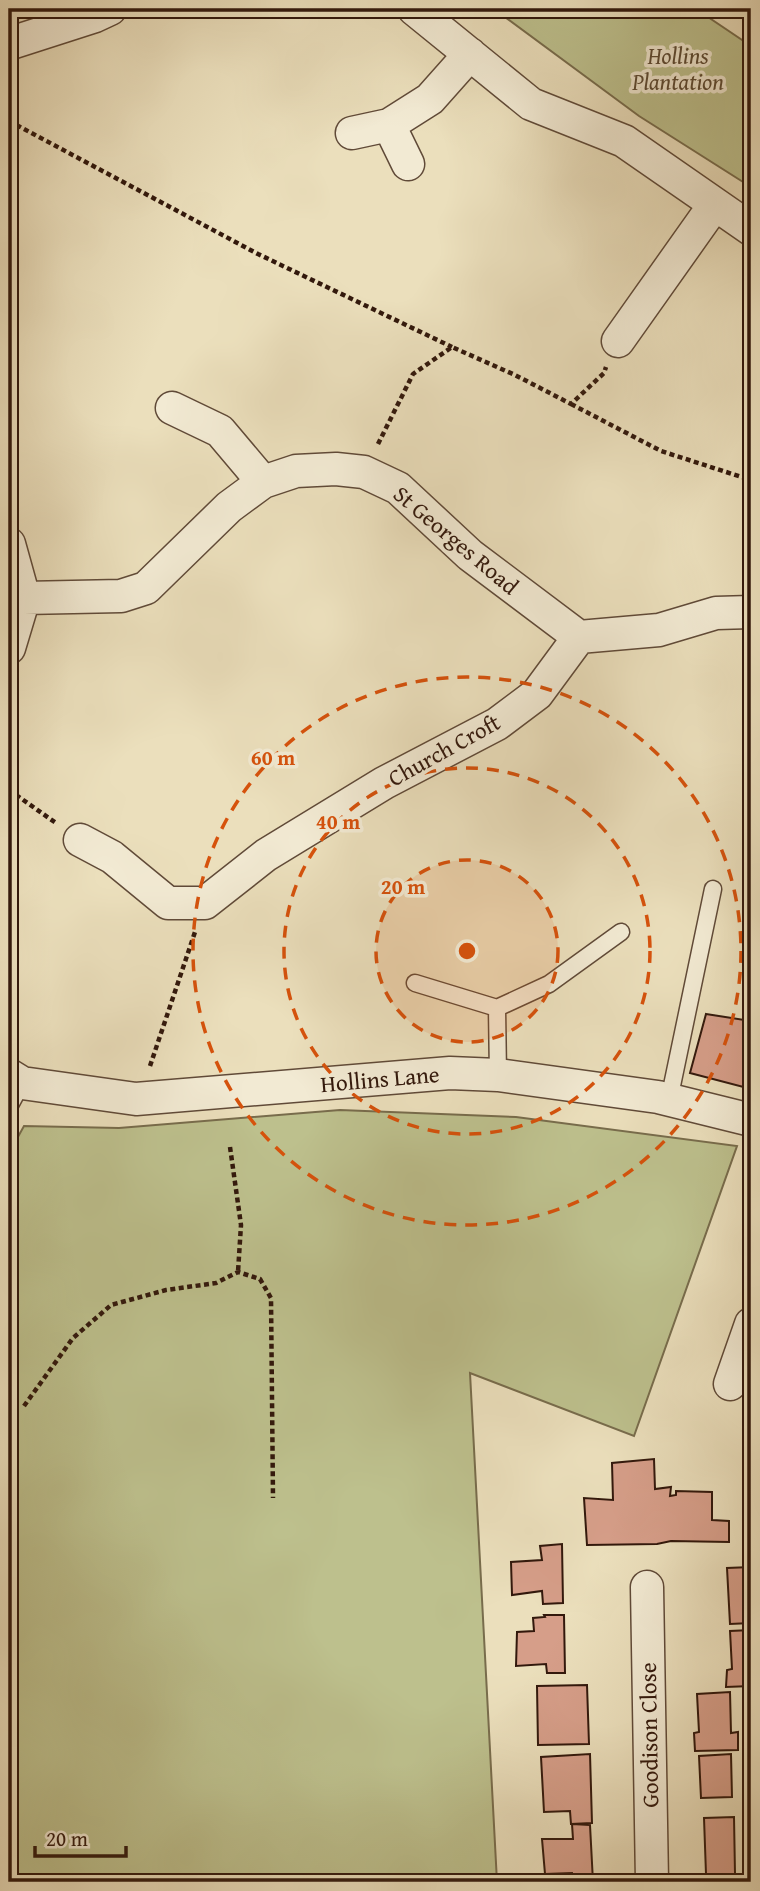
<svg xmlns="http://www.w3.org/2000/svg" width="760" height="1891" viewBox="0 0 760 1891" font-family="'Gentium Book Plus',serif">
<style>
.green{fill:#bdc08d;stroke:#786c4c;stroke-width:2}
.building{fill:#d69e89;stroke:#32180c;stroke-width:2}
.lines{fill:none;stroke-linecap:round;stroke-linejoin:round}
.service-casing{stroke:#604a38;stroke-width:19}
.minor-casing{stroke:#604a38;stroke-width:35}
.path{stroke:#32180c;stroke-width:4.5;stroke-dasharray:5 3.5;stroke-linecap:butt}
.service{stroke:#f2ead3;stroke-width:16}
.minor{stroke:#f2ead3;stroke-width:32}
.ring{fill:none;stroke:#d6520c;stroke-width:3.5;stroke-dasharray:12 9}
.labels{text-anchor:middle;stroke-width:7;stroke-linejoin:round;paint-order:stroke}
.park-label{font-size:23px;font-style:italic;fill:#5c4a33;stroke:#f2ead3}
.street-label{font-size:23px;fill:#32180c;stroke:#f2ead3}
.centre{fill:#d6520c;stroke:#f2ead3;stroke-width:3.5}
.ring-label{font-size:21px;text-anchor:middle;font-weight:bold;fill:#d6520c;stroke:#f2ead3;stroke-width:7;stroke-linejoin:round;paint-order:stroke}
</style>
<rect width="100%" height="100%" fill="#ebdfbc"/>
<filter id="stains"><feTurbulence type="fractalNoise" baseFrequency=".00286" numOctaves="4"/><feColorMatrix values="0 0 0 0 .2 0 0 0 0 .09 0 0 0 0 .02 0 0 0 .5 -.17"/></filter>
<radialGradient id="worn" r=".72"><stop offset=".6" stop-color="#630" stop-opacity="0"/><stop offset="1" stop-color="#630" stop-opacity=".3"/></radialGradient>
<path class="green" d="M 494,9 L 696,9 L 751,46 L 751,187 L 639,116 Z
M 340,1110 L 516,1117 L 737,1146 L 634,1436 L 470,1373 L 497,1882 L 9,1882 L 9,1153 L 24,1126 L 119,1128 Z"/>
<path class="building" d="M 706,1014 L 751,1021 L 751,1089 L 690,1073 Z
M 751,1449 L 751,1471 L 746,1470 Z
M 654,1459 L 655,1489 L 671,1487 L 670,1496 L 676,1495 L 676,1491 L 712,1492 L 712,1520 L 729,1521 L 729,1542 L 671,1541 L 657,1544 L 587,1545 L 584,1498 L 613,1500 L 612,1463 Z
M 562,1544 L 563,1603 L 543,1604 L 542,1591 L 512,1595 L 511,1562 L 542,1560 L 540,1546 Z
M 751,1567 L 751,1623 L 730,1624 L 727,1568 Z
M 544,1615 L 564,1615 L 565,1673 L 547,1673 L 546,1664 L 516,1666 L 517,1632 L 534,1631 L 533,1618 L 545,1617 Z
M 751,1630 L 751,1686 L 726,1687 L 727,1670 L 732,1669 L 730,1631 Z
M 587,1685 L 589,1744 L 538,1745 L 537,1686 Z
M 730,1692 L 731,1733 L 738,1732 L 738,1750 L 695,1751 L 694,1733 L 699,1732 L 697,1694 Z
M 590,1754 L 592,1823 L 571,1824 L 570,1811 L 544,1812 L 541,1757 Z
M 731,1754 L 732,1797 L 701,1798 L 699,1756 Z
M 734,1817 L 735,1874 L 706,1874 L 704,1818 Z
M 572,1824 L 590,1825 L 593,1882 L 573,1882 L 572,1873 L 545,1874 L 542,1839 L 573,1839 Z"/>
<g class="lines">
<g class="service-casing">
<path id="service" d="M 415,983 L 497,1008 L 549,984 L 621,932
M 497,1008 L 498,1075
M 669,1100 L 713,889
M 9,1107 L 22,1083"/>
</g>
<g class="minor-casing">
<path id="minor" d="M 414,9 L 531,104 L 624,141 L 751,229
M 11,43 L 95,16 L 110,9
M 389,125 L 408,164
M 352,133 L 389,125 L 430,99 L 470,54
M 618,341 L 715,204
M 172,408 L 220,431 L 263,482
M 9,544 L 24,598 L 9,648
M 24,598 L 121,596 L 146,588 L 229,507 L 263,482 L 296,471 L 336,469 L 364,472 L 398,488 L 470,555 L 579,637 L 659,630 L 716,613 L 751,612
M 80,840 L 112,857 L 168,903 L 205,903 L 266,855 L 384,783 L 497,724 L 537,694 L 579,637
M 9,1075 L 22,1083 L 136,1099 L 450,1073 L 498,1075 L 658,1097 L 751,1120
M 730,1384 L 751,1324
M 647,1587 L 652,1882"/>
</g>
<path class="path" d="M 9,121 L 258,254 L 452,347
M 571,404 L 661,451 L 751,480
M 378,444 L 413,374 L 452,347 L 515,375 L 571,404 L 604,373 L 606,367
M 9,790 L 56,823
M 150,1066 L 195,932
M 230,1147 L 241,1225 L 238,1272
M 24,1406 L 73,1338 L 111,1305 L 166,1290 L 216,1283 L 238,1272 L 260,1279 L 271,1298 L 273,1498"/>
<use href="#service" class="service"/>
<use href="#minor" class="minor"/>
</g>
<circle cx="467" cy="951" r="91" fill="#d6520c" fill-opacity=".12"/>
<g class="ring">
<circle cx="467" cy="951" r="91"/>
<circle cx="467" cy="951" r="183"/>
<circle cx="467" cy="951" r="274"/>
</g>
<g class="labels">
<g class="park-label">
<text x="678" y="64">Hollins<tspan x="678" dy="26">Plantation</tspan></text>
</g>
<g class="street-label">
<text transform="translate(456 540) rotate(40)" y="8">St Georges Road</text>
<text transform="translate(444 750) rotate(-29)" y="8">Church Croft</text>
<text transform="translate(380 1079) rotate(-5)" y="8">Hollins Lane</text>
<text transform="translate(649 1735) rotate(-91)" y="8">Goodison Close</text>
</g>
</g>
<circle cx="467" cy="951" r="10" class="centre"/>
<g class="ring-label">
<text x="273" y="765">60 m</text>
<text x="338" y="829">40 m</text>
<text x="403" y="894">20 m</text>
</g>
<rect width="760" height="1891" fill="none" stroke="#ebdfbc" stroke-width="35"/>
<rect x="10" y="10" width="739" height="1870" fill="none" stroke="#32180c" stroke-width="3.5"/>
<rect x="18" y="18" width="725" height="1856" fill="none" stroke="#32180c" stroke-width="2"/>
<path d="M35 1846v10h91v-10" fill="none" stroke="#32180c" stroke-width="3.5"/>
<text x="46" y="1846" font-size="21" fill="#32180c" stroke="#f2ead3" stroke-width="5" paint-order="stroke">20 m</text>
<rect width="100%" height="100%" filter="url(#stains)"/>
<rect width="100%" height="100%" fill="url(#worn)"/>
</svg>
